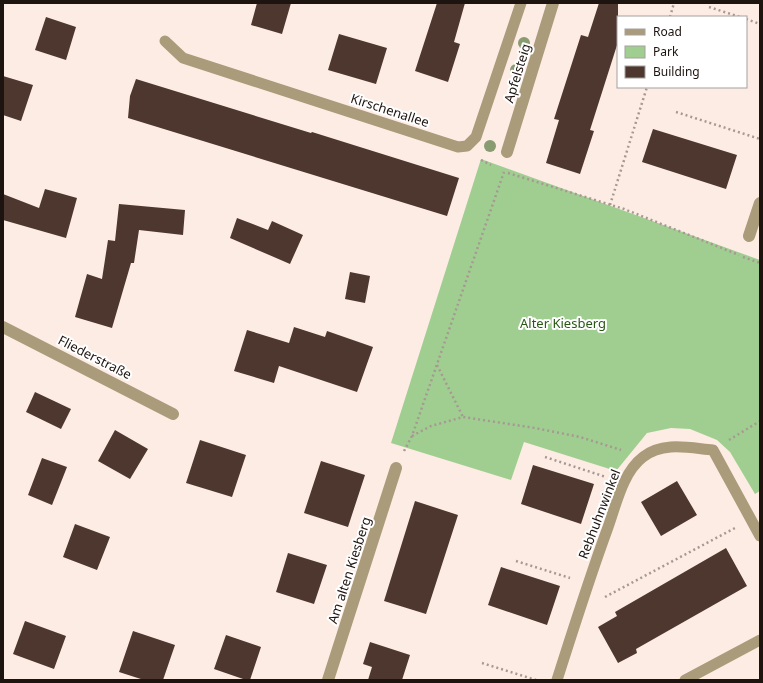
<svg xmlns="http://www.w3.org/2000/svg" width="763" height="683" viewBox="0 0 763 683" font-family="'Noto Sans',sans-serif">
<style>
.green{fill:#a0ce91}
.building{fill:#4e372e}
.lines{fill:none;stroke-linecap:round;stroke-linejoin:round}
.path{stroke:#a69892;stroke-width:2.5;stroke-dasharray:2 3;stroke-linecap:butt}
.lane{stroke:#aa9b7a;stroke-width:11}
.street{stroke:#aa9b7a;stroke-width:12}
.tree{fill:#889b71}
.labels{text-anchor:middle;stroke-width:4;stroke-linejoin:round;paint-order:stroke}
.street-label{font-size:13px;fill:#1d130f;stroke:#fff}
.park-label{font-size:13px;fill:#285813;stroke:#fff}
</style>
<rect width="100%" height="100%" fill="#fdece4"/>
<path class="green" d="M 481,159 L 760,260 L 760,491 L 755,494 L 730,452 L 717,440 L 690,429 L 671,428 L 647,433 L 616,471 L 524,442 L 511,480 L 391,443 Z"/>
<path class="building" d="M 257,3 L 291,3 L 282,34 L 251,25 Z
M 437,3 L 465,3 L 454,42 L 460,44 L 448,82 L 415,71 Z
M 599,3 L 618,3 L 618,42 L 590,130 L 594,131 L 580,174 L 546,163 L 559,120 L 554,119 L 581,35 L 588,37 Z
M 46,17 L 76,27 L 66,60 L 35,50 Z
M 339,34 L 387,48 L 376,84 L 328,70 Z
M 3,76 L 33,85 L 21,121 L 3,115 Z
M 136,79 L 311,133 L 312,132 L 459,178 L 447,216 L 128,118 L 130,96 Z
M 653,129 L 737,155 L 726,189 L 642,162 Z
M 45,189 L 77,198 L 66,238 L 3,220 L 3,194 L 39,208 Z
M 119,204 L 185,210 L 183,235 L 139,230 L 134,263 L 131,263 L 112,328 L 75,317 L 87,274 L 102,279 L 108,240 L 115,241 Z
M 237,218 L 268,230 L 272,221 L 303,235 L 290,264 L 230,238 Z
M 350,272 L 370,276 L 365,303 L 345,299 Z
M 294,327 L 325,337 L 327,331 L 373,347 L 357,392 L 279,366 L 274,383 L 234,371 L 247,330 L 289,343 Z
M 35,392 L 71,409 L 61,429 L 26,412 Z
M 115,430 L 148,449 L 130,479 L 98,461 Z
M 200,440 L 246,455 L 232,497 L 186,483 Z
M 42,458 L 67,467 L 52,505 L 28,495 Z
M 321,461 L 365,475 L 348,527 L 304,513 Z
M 533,465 L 594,484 L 581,524 L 521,504 Z
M 677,481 L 697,515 L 661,536 L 641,502 Z
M 415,501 L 458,515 L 426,614 L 384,601 Z
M 75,524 L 110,537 L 97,570 L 63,557 Z
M 726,548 L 747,586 L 636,649 L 637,653 L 618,663 L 598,627 L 617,616 L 615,612 Z
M 288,553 L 327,565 L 314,604 L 276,592 Z
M 501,567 L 560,586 L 547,625 L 488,605 Z
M 25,621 L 66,636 L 54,669 L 13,654 Z
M 133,631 L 175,645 L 163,680 L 144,680 L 119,672 Z
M 226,635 L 261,647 L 250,680 L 246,680 L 214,669 Z
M 370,642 L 410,655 L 402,680 L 368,680 L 372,667 L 363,664 Z"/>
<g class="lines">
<path class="path" d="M 709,7 L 740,17
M 670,17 L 674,3
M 746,19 L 760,24
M 676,112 L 760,139
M 481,160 L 491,165
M 508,173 L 624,209 L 739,255
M 610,205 L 647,87
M 743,257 L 760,263
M 437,365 L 463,417
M 412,436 L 431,426 L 463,417 L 535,428 L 580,437 L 621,450
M 729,440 L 760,421
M 404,451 L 412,436 L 504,172
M 545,457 L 606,477
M 516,561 L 570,578
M 605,597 L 735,528
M 482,663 L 536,680"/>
<path class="lane" d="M 165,41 L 183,58 L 458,147 L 467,146 L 476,137 L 521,3
M 557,680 C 573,630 589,579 607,530 C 616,506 622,473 643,457 C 663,441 690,448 713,450 L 760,536
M 685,680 L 760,640"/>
<path class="street" d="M 507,152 L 553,3
M 749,236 L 760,203
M 3,327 L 173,414
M 328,680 L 396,468"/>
</g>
<g class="tree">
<circle cx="524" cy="43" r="6"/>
<circle cx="516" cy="70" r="6"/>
<circle cx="490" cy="146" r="6"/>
</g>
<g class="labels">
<g class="street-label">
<text transform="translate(517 73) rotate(-73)" y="5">Apfelsteig</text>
<text transform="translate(390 110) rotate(18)" y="5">Kirschenallee</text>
<text transform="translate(95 357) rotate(27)" y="5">Fliederstraße</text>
<text transform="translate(599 514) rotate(-69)" y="5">Rebhuhnwinkel</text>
<text transform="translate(349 570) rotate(-72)" y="5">Am alten Kiesberg</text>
</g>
<g class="park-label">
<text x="563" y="328">Alter Kiesberg</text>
</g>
</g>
<rect width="763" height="683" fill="none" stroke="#1d130f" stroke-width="8"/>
<rect x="617" y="16" width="130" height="72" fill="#ffffff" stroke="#a5a19f"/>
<rect x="625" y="29" width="20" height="6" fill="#aa9b7a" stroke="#a5a19f"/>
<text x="653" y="36" font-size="12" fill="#1d130f">Road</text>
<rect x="625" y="46" width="20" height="12" fill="#a0ce91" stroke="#a5a19f"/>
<text x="653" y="56" font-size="12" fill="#1d130f">Park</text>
<rect x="625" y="66" width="20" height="12" fill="#4e372e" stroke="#a5a19f"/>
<text x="653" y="76" font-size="12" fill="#1d130f">Building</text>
</svg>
